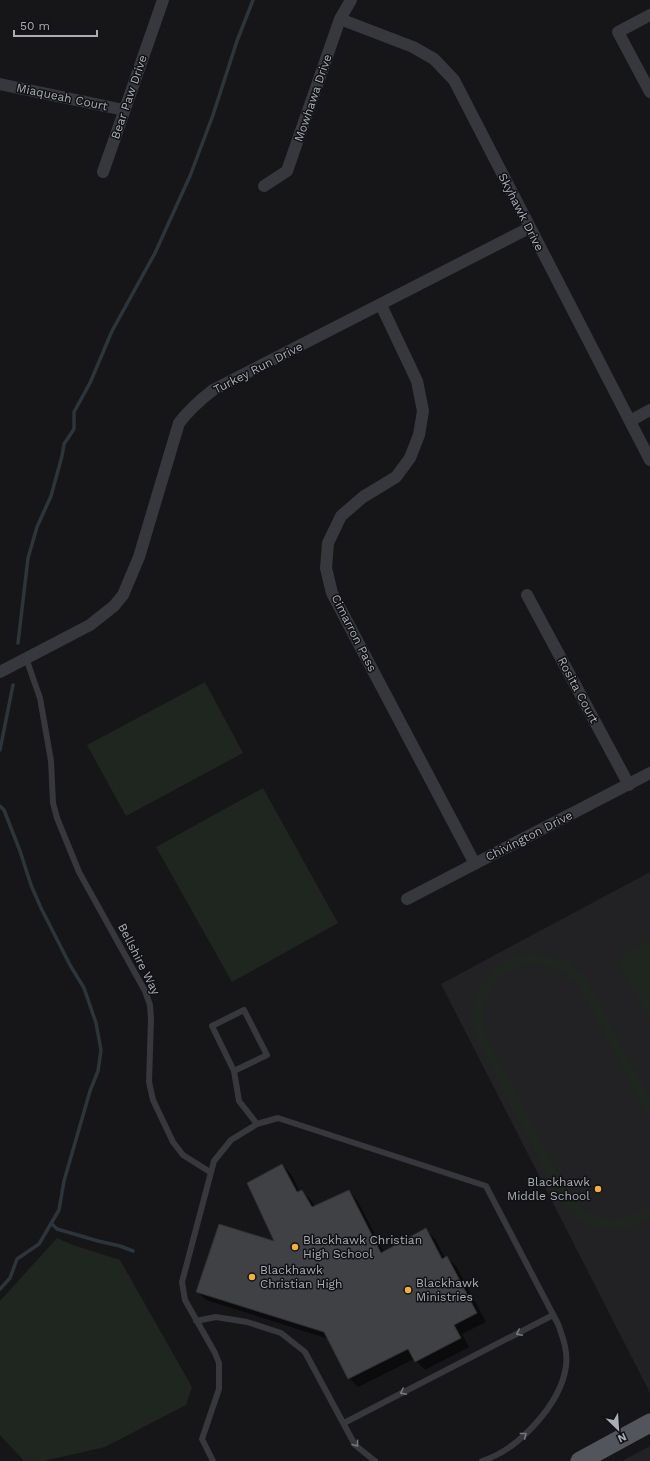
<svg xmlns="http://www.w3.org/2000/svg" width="650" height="1461" viewBox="0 0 650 1461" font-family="'Work Sans',sans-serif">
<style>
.built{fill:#222225}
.green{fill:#1e261f}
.shadow{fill:#0007}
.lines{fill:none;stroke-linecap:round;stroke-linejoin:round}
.stream{stroke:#2c353c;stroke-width:3.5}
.building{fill:#404145;stroke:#303034}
.lane{stroke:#37383d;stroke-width:6}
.street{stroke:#37383d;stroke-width:12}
.primary{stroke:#53555c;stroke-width:19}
.oneway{stroke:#757881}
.poi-dot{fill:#f2b134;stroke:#111113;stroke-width:1.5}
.labels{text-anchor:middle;stroke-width:3;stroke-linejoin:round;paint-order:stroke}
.street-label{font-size:12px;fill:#a8adb8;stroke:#111113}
.poi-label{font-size:12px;fill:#a8adb8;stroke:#111113;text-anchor:start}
</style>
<rect width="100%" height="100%" fill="#161618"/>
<path class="built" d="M 650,872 L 650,1393 L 441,984 Z
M 650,1446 L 650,1461 L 622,1461 Z"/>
<path class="green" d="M 205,682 L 243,753 L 126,816 L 87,745 Z
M 263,788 L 338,923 L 232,982 L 156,847 Z
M 650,939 L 650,1014 L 647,1015 L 618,964 L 619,956 Z
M 525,954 C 551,953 570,960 587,979 L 650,1098 L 650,1121 L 583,993 C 548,938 469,971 485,1034 L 572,1198 C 593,1222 626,1226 650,1204 L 650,1218 C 619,1238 586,1232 562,1204 L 475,1037 C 465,997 485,965 525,954 Z
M 57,1238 L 73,1245 L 120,1260 L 192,1387 L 186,1405 L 105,1447 L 44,1461 L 24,1461 L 0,1435 L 0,1301 Z"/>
<path class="shadow" d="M 282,1165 L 291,1174 L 300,1192 L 302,1191 L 311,1200 L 315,1206 L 349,1191 L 357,1200 L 384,1252 L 426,1230 L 435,1239 L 445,1258 L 447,1257 L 456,1266 L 486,1322 L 462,1334 L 469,1347 L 425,1370 L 414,1359 L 358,1387 L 349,1378 L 329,1339 L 206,1300 L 197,1291 L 276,1243 Z"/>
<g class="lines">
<path class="stream" d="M 18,643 L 28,558 L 37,527 L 51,496 L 62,456 L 64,444 L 74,429 L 74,412 L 90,383 L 112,331 L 155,253 L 190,176 L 213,115 L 237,41 L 253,0
M 0,750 L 13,685
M 0,806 L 4,810 L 20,851 L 31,885 L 41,908 L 70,965 L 84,988 L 96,1023 L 101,1050 L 98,1071 L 90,1091 L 64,1181 L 59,1210 L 39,1244 L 17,1259 L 10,1278 L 0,1289
M 51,1223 L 57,1229 L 98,1241 L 120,1246 L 133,1251"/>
</g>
<path class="building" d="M 282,1164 L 297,1192 L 302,1190 L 312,1207 L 349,1190 L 381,1253 L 426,1228 L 442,1259 L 447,1256 L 477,1313 L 454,1325 L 461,1338 L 415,1362 L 408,1349 L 348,1379 L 324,1332 L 196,1292 L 219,1224 L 274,1241 L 247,1183 Z"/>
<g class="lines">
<path class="lane" d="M 26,658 L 40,698 L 51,761 L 53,803 L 57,818 L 79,872 L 145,991 L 150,1005 L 151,1019 L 149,1082 L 153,1100 L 173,1142 L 183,1155 L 210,1172
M 234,1071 L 267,1055 L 244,1010 L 212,1026 L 234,1071 L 239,1101 L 257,1124
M 196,1321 L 216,1317 L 247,1322 L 281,1333 L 305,1352 L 355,1445 L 375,1461
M 344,1423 L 553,1315
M 213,1461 L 202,1439 L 219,1389 L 219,1363 L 215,1353 L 185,1300 L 182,1282 L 214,1161 L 231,1140 L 257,1124 L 278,1118 L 486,1186 L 558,1324 C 563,1338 568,1351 566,1366 C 561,1404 518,1450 482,1461"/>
<path class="street" d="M 650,15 L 618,32 L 650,92
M 340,19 L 413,47 L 434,59 L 454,80 L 650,460
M 0,84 L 124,110
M 103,172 L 163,0
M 264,186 L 287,171 L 340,19 L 351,0
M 381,305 L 417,381 L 423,411 L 419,435 L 410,458 L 396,477 L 363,497 L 341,516 L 328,543 L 326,568 L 332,593 L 475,864
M 630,421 L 650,410
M 527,595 L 629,785
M 0,672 L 90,625 L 114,606 L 123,595 L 139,557 L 179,423 C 189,410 200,400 213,390 L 529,228
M 407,899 L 650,773"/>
<path class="primary" d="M 580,1461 L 650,1423"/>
</g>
<defs><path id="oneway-chevron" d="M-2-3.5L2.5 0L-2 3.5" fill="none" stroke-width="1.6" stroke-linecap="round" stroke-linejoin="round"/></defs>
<g class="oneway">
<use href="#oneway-chevron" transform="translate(519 1333) rotate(153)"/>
<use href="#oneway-chevron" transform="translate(403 1392) rotate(153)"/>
<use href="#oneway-chevron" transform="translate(524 1435) rotate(-39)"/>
<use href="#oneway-chevron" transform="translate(356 1444) rotate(52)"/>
</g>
<g class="poi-dot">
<circle cx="598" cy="1189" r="4"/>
<circle cx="295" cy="1247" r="4"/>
<circle cx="252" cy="1277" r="4"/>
<circle cx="408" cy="1290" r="4"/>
</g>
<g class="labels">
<g class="street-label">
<text transform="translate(62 97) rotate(12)" y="4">Miaqueah Court</text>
<text transform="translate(129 97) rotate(-71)" y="4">Bear Paw Drive</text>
<text transform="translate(313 98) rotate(-71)" y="4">Mowhawa Drive</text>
<text transform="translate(521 212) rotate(63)" y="4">Skyhawk Drive</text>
<text transform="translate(258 368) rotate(-27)" y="4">Turkey Run Drive</text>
<text transform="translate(354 633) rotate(63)" y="4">Cimarron Pass</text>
<text transform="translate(578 690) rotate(62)" y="4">Rosita Court</text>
<text transform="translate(529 836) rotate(-27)" y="4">Chivington Drive</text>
<text transform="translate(139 959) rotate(63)" y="4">Bellshire Way</text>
</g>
<g class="poi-label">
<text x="590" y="1186" text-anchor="end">Blackhawk<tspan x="590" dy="14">Middle School</tspan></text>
<text x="303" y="1244">Blackhawk Christian<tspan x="303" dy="14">High School</tspan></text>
<text x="260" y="1274">Blackhawk<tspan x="260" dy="14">Christian High</tspan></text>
<text x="416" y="1287">Blackhawk<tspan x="416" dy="14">Ministries</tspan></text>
</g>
</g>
<g transform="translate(618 1429) rotate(155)" stroke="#111113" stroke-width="3" paint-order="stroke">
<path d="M0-3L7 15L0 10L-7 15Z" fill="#a8adb8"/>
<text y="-6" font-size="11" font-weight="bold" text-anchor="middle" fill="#a8adb8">N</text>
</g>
<path d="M14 30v6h83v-6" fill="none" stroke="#a8adb8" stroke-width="2"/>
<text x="20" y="30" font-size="12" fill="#a8adb8" stroke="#111113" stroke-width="3" paint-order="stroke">50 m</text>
</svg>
